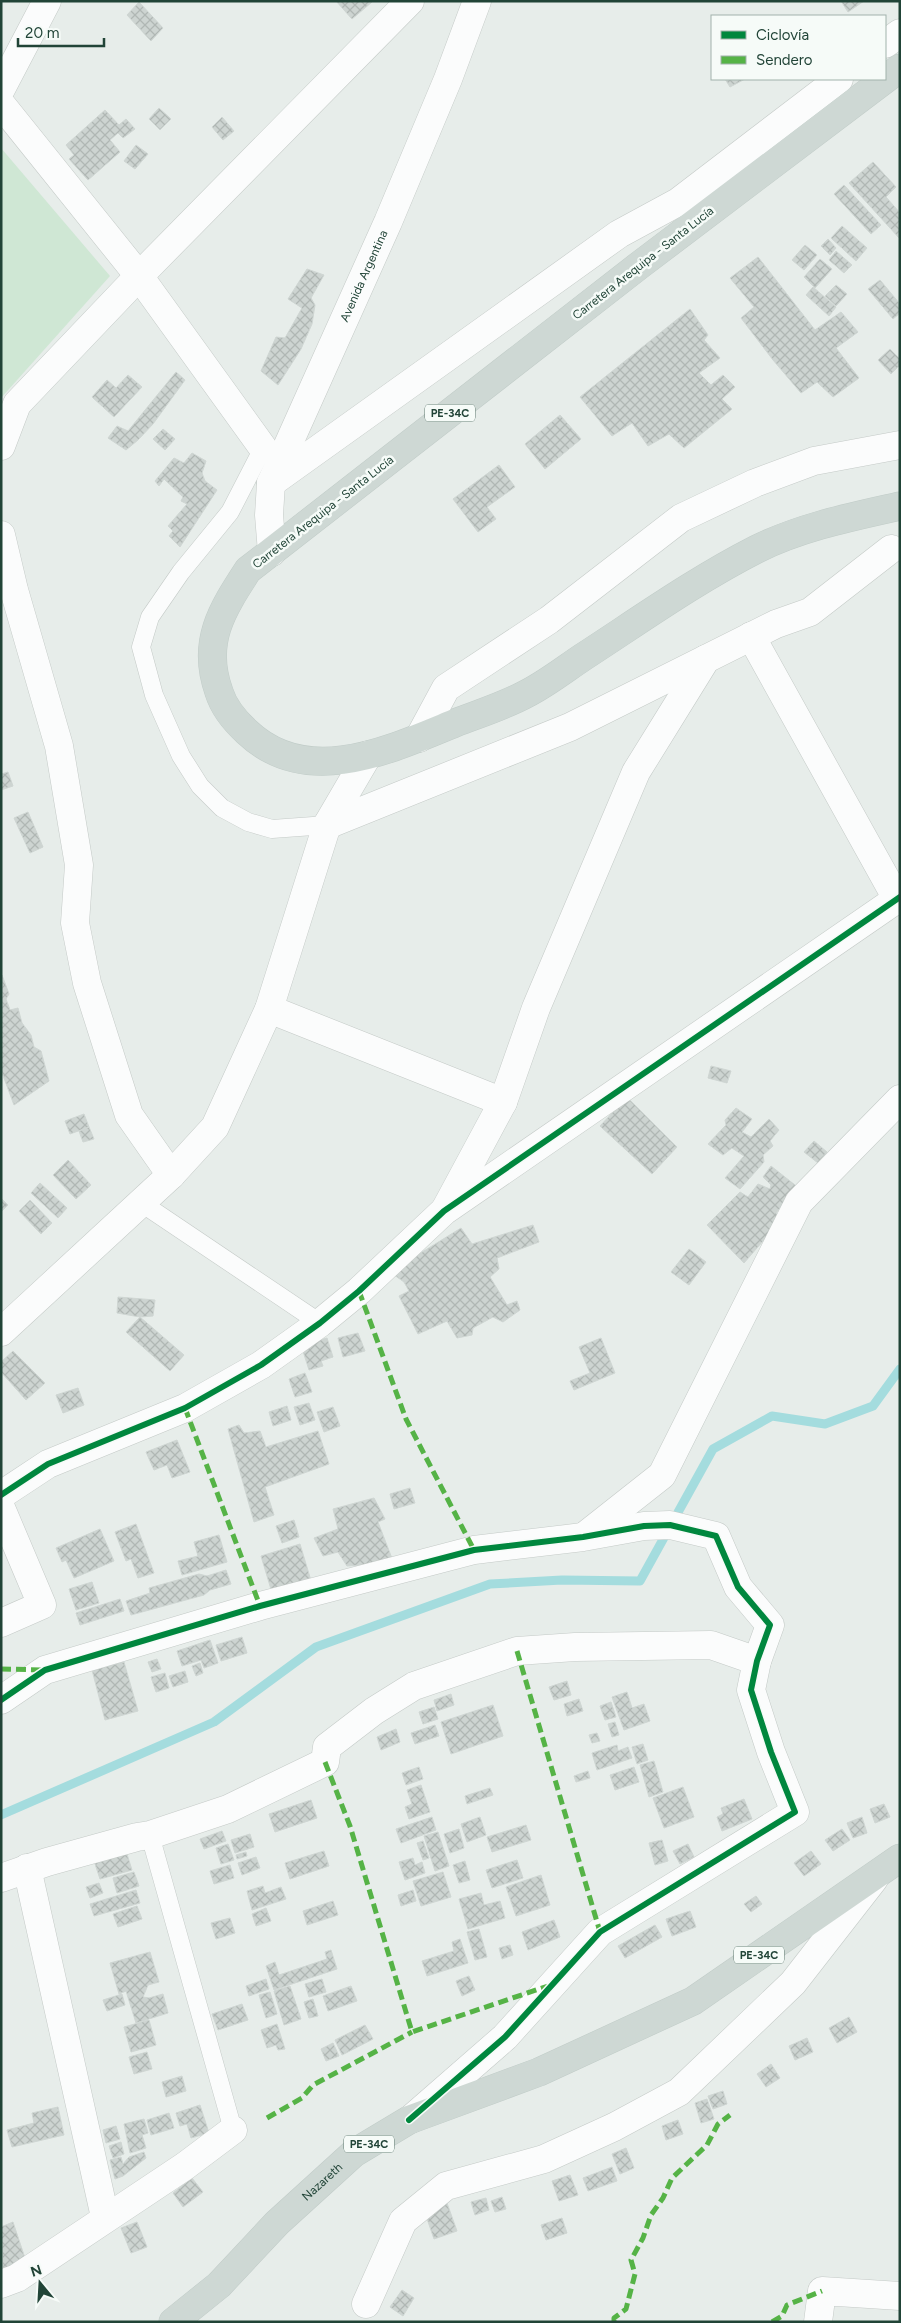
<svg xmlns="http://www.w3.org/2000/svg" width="901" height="2323" viewBox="0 0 901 2323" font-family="Figtree,sans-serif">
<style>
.grass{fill:#cfe7d4}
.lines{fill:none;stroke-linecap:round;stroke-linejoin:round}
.stream{stroke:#a4dcde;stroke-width:9}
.building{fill:url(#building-cross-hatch);stroke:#cfd6d3}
.lane-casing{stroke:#c4cac7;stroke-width:19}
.street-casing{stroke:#c4cac7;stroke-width:29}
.primary-casing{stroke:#c1ccc8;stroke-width:29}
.lane{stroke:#fbfcfc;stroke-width:18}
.street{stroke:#fbfcfc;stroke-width:28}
.primary{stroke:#ced8d4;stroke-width:28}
.quiet{stroke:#55b346;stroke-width:5;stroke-dasharray:10 5;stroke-linecap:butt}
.cycleway-casing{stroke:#f6fbf8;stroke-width:9}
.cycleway{stroke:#00873e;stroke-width:6}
.labels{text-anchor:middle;stroke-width:5;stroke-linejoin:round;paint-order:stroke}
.shield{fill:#f6fbf8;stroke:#617b71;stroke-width:1}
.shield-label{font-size:11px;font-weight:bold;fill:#214437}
.street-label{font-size:12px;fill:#214437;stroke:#f6fbf8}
</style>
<defs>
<pattern id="building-cross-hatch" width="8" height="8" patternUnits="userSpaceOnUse" patternTransform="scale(1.25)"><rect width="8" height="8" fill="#cdd4d1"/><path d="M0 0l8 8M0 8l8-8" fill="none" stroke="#b0b7b4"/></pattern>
</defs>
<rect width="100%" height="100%" fill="#e7edea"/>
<path class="grass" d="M 1,148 L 110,276 L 1,398 Z"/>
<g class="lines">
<path class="stream" d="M 1,1815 L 214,1722 L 316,1647 L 490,1584 L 562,1580 L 640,1581 L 713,1449 L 772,1416 L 825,1424 L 873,1406 L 900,1369"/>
</g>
<path class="building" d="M 336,1 L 372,1 L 372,2 L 352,19 Z
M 841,1 L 864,1 L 848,12 Z
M 139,2 L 163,28 L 151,41 L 127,15 Z
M 725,79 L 745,79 L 730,87 Z
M 159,108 L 171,119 L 160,130 L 149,119 Z
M 105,110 L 119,125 L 126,119 L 135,129 L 123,138 L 118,133 L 110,140 L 120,152 L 88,180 L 69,159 L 74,155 L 66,145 Z
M 222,117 L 234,131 L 223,140 L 212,127 Z
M 136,145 L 148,154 L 135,169 L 124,161 Z
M 873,162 L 896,187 L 886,197 L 900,213 L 900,239 L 849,183 Z
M 844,185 L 881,225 L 871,234 L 834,194 Z
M 842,226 L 867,248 L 856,261 L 831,238 Z
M 828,239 L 836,248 L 830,255 L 821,246 Z
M 805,245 L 817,255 L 804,270 L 792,260 Z
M 836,251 L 852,265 L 844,273 L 829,260 Z
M 758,257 L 815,330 L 841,312 L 858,332 L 836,348 L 859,378 L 833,397 L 817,382 L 801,393 L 773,360 L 741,318 L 754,307 L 730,278 Z
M 820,259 L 832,269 L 815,288 L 804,277 Z
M 307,269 L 324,275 L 311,298 L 315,305 L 312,324 L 301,349 L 278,385 L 261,371 L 276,337 L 285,338 L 302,308 L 288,299 Z
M 880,280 L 900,304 L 900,313 L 893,319 L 868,289 Z
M 836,285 L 847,294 L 836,306 L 825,296 Z
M 813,287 L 836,307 L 829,316 L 806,295 Z
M 690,309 L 708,335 L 704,340 L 720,358 L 699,373 L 711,385 L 723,375 L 735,387 L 722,399 L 732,409 L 684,448 L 669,434 L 648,446 L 632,423 L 612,436 L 580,397 Z
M 890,349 L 900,359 L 900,365 L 891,374 L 878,360 Z
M 176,372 L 185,380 L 153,424 L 138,440 L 126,450 L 108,438 L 117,426 L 128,431 Z
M 128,375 L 142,387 L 114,417 L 92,397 L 107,380 L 116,388 Z
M 560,415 L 581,439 L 545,469 L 525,444 Z
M 163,429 L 175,439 L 165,450 L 153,439 Z
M 192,453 L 206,461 L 202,473 L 205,481 L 217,490 L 180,547 L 169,536 L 173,531 L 168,526 L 187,504 L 181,501 L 183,497 L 164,479 L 159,486 L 155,481 L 174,458 L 184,463 Z
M 499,465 L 515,487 L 487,507 L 496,519 L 478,532 L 453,499 Z
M 8,772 L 13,786 L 1,790 L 1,774 Z
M 28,812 L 43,847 L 30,853 L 14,818 Z
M 2,975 L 9,994 L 6,999 L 10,1010 L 18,1008 L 22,1023 L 31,1035 L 34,1047 L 41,1051 L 49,1081 L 14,1105 L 1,1070 Z
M 711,1066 L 731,1071 L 727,1083 L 708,1078 Z
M 627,1097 L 677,1147 L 652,1174 L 600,1126 Z
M 736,1108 L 752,1119 L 742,1132 L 751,1137 L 769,1119 L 779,1130 L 770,1141 L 773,1146 L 763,1155 L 764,1162 L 740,1189 L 725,1178 L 744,1156 L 732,1148 L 723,1155 L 708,1144 L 726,1125 L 725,1120 Z
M 84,1114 L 89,1127 L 70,1134 L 65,1121 Z
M 89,1127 L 94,1139 L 83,1142 L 79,1131 Z
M 814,1141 L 827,1152 L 818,1163 L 804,1152 Z
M 68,1160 L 91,1185 L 76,1199 L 53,1175 Z
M 771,1166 L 800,1189 L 788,1198 L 776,1213 L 781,1218 L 776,1226 L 744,1263 L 707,1225 L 740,1192 L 748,1197 L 758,1184 L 770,1189 L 771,1185 L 763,1177 Z
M 40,1183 L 67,1208 L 58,1218 L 31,1193 Z
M 1,1198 L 8,1205 L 1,1212 Z
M 30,1200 L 52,1223 L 41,1234 L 19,1211 Z
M 533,1225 L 539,1242 L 497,1258 L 499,1269 L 490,1277 L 507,1305 L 517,1301 L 520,1310 L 503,1322 L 493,1317 L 473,1328 L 472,1335 L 457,1338 L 447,1321 L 418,1334 L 399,1296 L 409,1291 L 404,1282 L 390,1272 L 461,1228 L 472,1244 Z
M 689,1249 L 706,1262 L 689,1285 L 671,1272 Z
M 118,1297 L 155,1300 L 153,1316 L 140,1317 L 117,1313 Z
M 140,1317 L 184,1355 L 170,1371 L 126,1332 Z
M 358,1333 L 365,1351 L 343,1357 L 338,1338 Z
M 327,1338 L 333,1357 L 321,1361 L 323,1366 L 309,1370 L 301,1345 Z
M 601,1338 L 615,1373 L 574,1390 L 570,1381 L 590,1373 L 579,1347 Z
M 13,1351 L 45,1383 L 26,1400 L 1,1372 L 1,1362 Z
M 305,1373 L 312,1392 L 295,1397 L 289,1379 Z
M 78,1388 L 84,1405 L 63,1413 L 56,1395 Z
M 309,1403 L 315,1420 L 300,1425 L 294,1407 Z
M 287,1406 L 291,1420 L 273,1426 L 269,1412 Z
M 333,1407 L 340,1426 L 324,1432 L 317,1412 Z
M 239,1425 L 244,1433 L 260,1431 L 266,1447 L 318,1431 L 329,1464 L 265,1487 L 274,1515 L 254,1522 L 228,1429 Z
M 177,1440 L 190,1472 L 172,1478 L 167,1465 L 154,1470 L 146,1452 Z
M 410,1488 L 415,1503 L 394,1509 L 390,1494 Z
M 374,1498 L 385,1519 L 378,1522 L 393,1561 L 371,1567 L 361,1565 L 347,1566 L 338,1552 L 323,1556 L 314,1538 L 338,1529 L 333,1509 Z
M 294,1520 L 299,1537 L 282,1543 L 276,1526 Z
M 136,1524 L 154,1573 L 138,1578 L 131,1559 L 126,1561 L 115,1532 Z
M 100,1529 L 114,1561 L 74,1578 L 66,1560 L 62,1562 L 56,1548 Z
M 219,1535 L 227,1562 L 182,1575 L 178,1561 L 198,1556 L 194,1542 Z
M 300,1544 L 312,1584 L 273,1596 L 261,1556 Z
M 226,1570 L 231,1584 L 210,1590 L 204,1595 L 131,1615 L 126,1601 L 150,1593 L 149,1588 L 199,1574 L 207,1576 Z
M 92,1582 L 99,1603 L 76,1610 L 69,1589 Z
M 120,1599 L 124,1611 L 80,1625 L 76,1613 Z
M 242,1637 L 247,1653 L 221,1661 L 216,1645 Z
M 210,1640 L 218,1663 L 204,1668 L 201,1660 L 182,1666 L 177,1651 Z
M 157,1659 L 161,1669 L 152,1672 L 148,1662 Z
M 124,1662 L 138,1711 L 105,1720 L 92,1670 Z
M 200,1663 L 203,1673 L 196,1676 L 192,1666 Z
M 185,1671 L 188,1682 L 173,1687 L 169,1676 Z
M 165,1673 L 169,1688 L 156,1692 L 151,1677 Z
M 567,1681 L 571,1695 L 554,1700 L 549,1687 Z
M 627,1692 L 632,1708 L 644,1704 L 650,1721 L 624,1730 L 612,1697 Z
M 451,1694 L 454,1705 L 437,1711 L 434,1700 Z
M 579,1699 L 583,1711 L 567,1716 L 564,1704 Z
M 611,1702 L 616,1717 L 605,1720 L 600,1706 Z
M 493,1705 L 503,1736 L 451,1754 L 441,1722 Z
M 434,1707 L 438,1719 L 423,1724 L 419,1712 Z
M 615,1722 L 619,1735 L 612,1737 L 608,1724 Z
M 435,1725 L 439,1736 L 415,1744 L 411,1733 Z
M 396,1729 L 400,1742 L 381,1750 L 377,1737 Z
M 597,1733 L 600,1741 L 592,1743 L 589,1735 Z
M 643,1744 L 648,1760 L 637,1764 L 632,1747 Z
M 617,1745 L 618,1751 L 628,1747 L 632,1758 L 597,1770 L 592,1753 Z
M 654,1761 L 663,1792 L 649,1797 L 640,1765 Z
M 419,1767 L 423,1779 L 406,1785 L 402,1773 Z
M 634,1767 L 639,1782 L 615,1790 L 610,1775 Z
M 588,1771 L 590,1778 L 576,1782 L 574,1776 Z
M 421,1785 L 430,1812 L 409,1819 L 405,1807 L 412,1804 L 407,1790 Z
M 683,1787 L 694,1817 L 664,1828 L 653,1798 Z
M 490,1788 L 493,1795 L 467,1804 L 465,1796 Z
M 744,1799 L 752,1819 L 722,1831 L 717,1817 L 723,1814 L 721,1808 Z
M 311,1800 L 317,1818 L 275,1832 L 269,1814 Z
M 884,1804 L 890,1817 L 875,1823 L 870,1809 Z
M 432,1817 L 436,1830 L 401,1843 L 396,1829 Z
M 480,1817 L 486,1835 L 467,1842 L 461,1824 Z
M 862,1817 L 867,1833 L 853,1838 L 847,1823 Z
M 526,1825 L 531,1840 L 492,1852 L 487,1837 Z
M 459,1829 L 464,1848 L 450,1853 L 444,1834 Z
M 842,1829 L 850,1840 L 833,1851 L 825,1840 Z
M 222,1831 L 226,1841 L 204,1849 L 200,1839 Z
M 438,1832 L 449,1866 L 435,1871 L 424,1836 Z
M 250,1834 L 254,1847 L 235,1853 L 231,1840 Z
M 662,1840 L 668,1861 L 655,1865 L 649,1843 Z
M 423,1841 L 429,1858 L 423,1860 L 417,1843 Z
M 228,1844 L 234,1860 L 221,1864 L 216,1848 Z
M 688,1844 L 694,1857 L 680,1864 L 673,1851 Z
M 126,1851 L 132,1870 L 100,1879 L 94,1861 Z
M 324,1851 L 329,1866 L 290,1879 L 285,1863 Z
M 811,1851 L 821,1864 L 804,1876 L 794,1863 Z
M 246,1852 L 247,1856 L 237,1859 L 236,1855 Z
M 256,1857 L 260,1868 L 242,1875 L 238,1863 Z
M 413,1858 L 415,1865 L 422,1862 L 425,1873 L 405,1880 L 399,1862 Z
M 517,1860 L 523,1878 L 492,1888 L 486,1870 Z
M 465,1861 L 470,1880 L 459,1883 L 453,1865 Z
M 230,1865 L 234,1878 L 214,1884 L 210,1871 Z
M 134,1872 L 139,1886 L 117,1893 L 113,1878 Z
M 443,1872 L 451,1897 L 421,1906 L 413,1881 Z
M 541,1875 L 550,1905 L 516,1916 L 506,1887 Z
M 99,1883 L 103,1893 L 90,1898 L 86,1887 Z
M 263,1886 L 265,1893 L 281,1887 L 286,1899 L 252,1910 L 247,1891 Z
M 136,1890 L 140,1903 L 94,1916 L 90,1904 Z
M 413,1890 L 416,1901 L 401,1906 L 398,1895 Z
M 481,1893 L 484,1905 L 500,1901 L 505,1918 L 468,1929 L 459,1899 Z
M 756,1896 L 762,1904 L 751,1912 L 744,1904 Z
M 333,1901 L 338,1915 L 307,1925 L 303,1911 Z
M 137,1906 L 142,1919 L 118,1927 L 113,1914 Z
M 266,1908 L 271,1921 L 256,1926 L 252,1914 Z
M 690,1911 L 696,1927 L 672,1936 L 666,1919 Z
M 230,1918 L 235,1933 L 216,1939 L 211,1923 Z
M 554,1920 L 560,1937 L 528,1950 L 522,1932 Z
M 655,1925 L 662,1937 L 625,1958 L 618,1946 Z
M 479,1929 L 487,1957 L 475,1960 L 467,1932 Z
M 460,1939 L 468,1963 L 427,1976 L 422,1961 L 454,1951 L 452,1942 Z
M 510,1945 L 513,1955 L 502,1959 L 499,1948 Z
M 331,1950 L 337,1969 L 274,1990 L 266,1966 L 275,1962 L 279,1975 L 327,1959 L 325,1952 Z
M 150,1952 L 159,1982 L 148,1985 L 143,1997 L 149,1998 L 163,1994 L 168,2013 L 136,2023 L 126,1991 L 119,1994 L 110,1963 Z
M 469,1976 L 475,1990 L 462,1996 L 456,1981 Z
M 266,1979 L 269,1989 L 249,1996 L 246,1986 Z
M 322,1979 L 326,1992 L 309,1997 L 305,1984 Z
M 290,1986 L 301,2019 L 284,2025 L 274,1991 Z
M 351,1986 L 357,2001 L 328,2011 L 323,1996 Z
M 270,1992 L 277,2014 L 266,2018 L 259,1995 Z
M 122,1994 L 125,2005 L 107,2011 L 103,2000 Z
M 313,1999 L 318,2016 L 309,2018 L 304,2002 Z
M 242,2004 L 248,2020 L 218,2030 L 212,2014 Z
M 849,2017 L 857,2032 L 837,2043 L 829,2028 Z
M 149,2020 L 156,2045 L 131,2052 L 124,2027 Z
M 277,2024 L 285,2049 L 278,2050 L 276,2045 L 267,2048 L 261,2030 Z
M 365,2025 L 373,2039 L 342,2055 L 335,2040 Z
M 807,2038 L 813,2052 L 795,2060 L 789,2046 Z
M 333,2043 L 339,2056 L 326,2061 L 321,2049 Z
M 147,2052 L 152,2069 L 134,2074 L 129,2057 Z
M 771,2064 L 780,2078 L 766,2087 L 757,2074 Z
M 182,2076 L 186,2091 L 166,2097 L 162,2082 Z
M 723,2091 L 727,2104 L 713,2109 L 708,2096 Z
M 707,2099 L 714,2119 L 701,2123 L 695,2103 Z
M 200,2105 L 209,2133 L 191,2138 L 187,2124 L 180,2126 L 176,2113 Z
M 58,2107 L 64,2135 L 12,2147 L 7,2130 L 34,2123 L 32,2113 Z
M 169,2113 L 174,2128 L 151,2135 L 147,2120 Z
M 144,2119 L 148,2133 L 142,2135 L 146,2148 L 130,2153 L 124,2124 Z
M 678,2120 L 683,2134 L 666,2140 L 662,2126 Z
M 116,2126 L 120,2139 L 106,2143 L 103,2130 Z
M 121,2142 L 124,2154 L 113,2158 L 109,2146 Z
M 626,2148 L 634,2168 L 620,2174 L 612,2154 Z
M 144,2152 L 146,2158 L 123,2176 L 115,2179 L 110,2160 L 121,2157 L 123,2164 L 129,2157 Z
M 612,2167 L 617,2181 L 588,2191 L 583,2178 Z
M 570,2175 L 578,2195 L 559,2201 L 552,2181 Z
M 192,2178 L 203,2192 L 183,2207 L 173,2193 Z
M 502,2197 L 506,2209 L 495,2212 L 491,2201 Z
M 486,2198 L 489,2210 L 475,2215 L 471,2202 Z
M 447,2203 L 457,2231 L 434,2239 L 424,2210 Z
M 562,2218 L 567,2233 L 546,2240 L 541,2225 Z
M 13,2222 L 25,2258 L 3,2271 L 1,2227 Z
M 137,2222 L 147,2247 L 131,2253 L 121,2228 Z
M 402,2290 L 414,2298 L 403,2316 L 390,2307 Z"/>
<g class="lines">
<g class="lane-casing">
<path id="lane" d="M 263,448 L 230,512 L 181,572 L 150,617 L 141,647 L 154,695 L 181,756 L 200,786 L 222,808 L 248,822 L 272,829 L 327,825
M 140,1202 L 320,1323
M 150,1835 L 233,2130"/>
</g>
<g class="street-casing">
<g id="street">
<path d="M 885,44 L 900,33"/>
<path d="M 1,89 L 47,1"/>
<path d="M 1,104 L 139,276 L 263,448"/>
<path d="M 1,446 L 17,404 L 139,276 L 410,1"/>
<path d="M 271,483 L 619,234 L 678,202 L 839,79"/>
<path d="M 1,535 L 14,590 L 59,746 L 79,865 L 75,923 L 87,983 L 129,1115 L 171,1175"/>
<path id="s1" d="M 272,552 L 269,515 L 271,483 L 388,222 L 448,79 L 477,1"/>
<path d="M 751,636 L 897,899"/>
<path d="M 419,738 L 446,688 L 549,620 L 681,518 L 755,483 L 814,461 L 900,445"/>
<path d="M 327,825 L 570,727 L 776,624 L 810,612 L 891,549"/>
<path d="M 269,1009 L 503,1102"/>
<path d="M 446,1208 L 503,1102 L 536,1008 L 636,772 L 706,659"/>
<path d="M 1,1332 L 171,1175 L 215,1127 L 269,1009 L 327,825 L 368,755"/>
<path d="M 1,1495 L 48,1464 L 185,1408 L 261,1365 L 320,1323 L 359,1291 L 444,1211 L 900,897"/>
<path d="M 1,1508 L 42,1605 L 1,1623"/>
<path d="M 586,1535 L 662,1475 L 799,1202 L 900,1099"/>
<path d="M 1,1700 L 45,1670 L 260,1606 L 474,1550 L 583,1537 L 644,1526 L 670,1525 L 716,1536 L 738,1587 L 770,1625 L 757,1661 L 751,1690 L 771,1752 L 795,1812 L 600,1932 L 505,2037 L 411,2119"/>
<path d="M 27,1868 L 105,2217"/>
<path d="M 1,1878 L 47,1862 L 137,1837 L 150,1835 L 228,1809 L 325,1762 L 327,1747 L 374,1711 L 414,1686 L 517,1651 L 575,1647 L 711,1645 L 757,1661"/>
<path d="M 1,2284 L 17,2278 L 185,2166 L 233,2130"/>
<path d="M 366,2304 L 403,2221 L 446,2186 L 544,2159 L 614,2127 L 679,2092 L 793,1983 L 874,1879"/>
<path d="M 818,2322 L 822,2291 L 900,2296"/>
</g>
</g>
<g class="primary-casing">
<g id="primary">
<path d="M 900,68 L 641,264 L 248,570 C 222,610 201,642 219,692 C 224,708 235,721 247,732 C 307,789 389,750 455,723 C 478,714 504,706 526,694 C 546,684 565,669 583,657 C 640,620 696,580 757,549 C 801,527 851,517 900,506"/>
<path id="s2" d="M 173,2322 L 219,2285 L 277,2223 L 354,2153 L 409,2120 L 539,2072 L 693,2001 L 900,1858"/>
</g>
</g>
<use href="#lane" class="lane"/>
<use href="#street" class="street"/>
<use href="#primary" class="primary"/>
<path class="quiet" d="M 359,1291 L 406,1419 L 474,1550
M 185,1408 L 260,1606
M 517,1651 L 600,1932
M 1,1669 L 44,1670
M 325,1762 L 350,1826 L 412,2032 L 548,1986
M 267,2118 L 302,2098 L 313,2085 L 412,2032
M 614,2322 L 614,2318 L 626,2309 L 635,2274 L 631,2260 L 643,2238 L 651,2215 L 663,2198 L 672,2178 L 707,2145 L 718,2124 L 730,2115
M 772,2322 L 782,2316 L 787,2305 L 822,2291"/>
<g class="cycleway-casing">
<path id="cycleway" d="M 1,1495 L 48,1464 L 185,1408 L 261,1365 L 320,1323 L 359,1291 L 444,1211 L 900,897
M 1,1700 L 45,1670 L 260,1606 L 474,1550 L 583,1537 L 644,1526 L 670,1525 L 716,1536 L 738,1587 L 770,1625 L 757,1661 L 751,1690 L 771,1752 L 795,1812 L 600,1932 L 505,2037 L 409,2120"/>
</g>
<use href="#cycleway" class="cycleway"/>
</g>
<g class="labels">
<g class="shield">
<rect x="425" y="404.5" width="50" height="17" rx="4"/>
<rect x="734" y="1946.5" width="50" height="17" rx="4"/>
<rect x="344" y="2135.5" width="50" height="17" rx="4"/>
</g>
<g class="shield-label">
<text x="450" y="417">PE-34C</text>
<text x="759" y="1959">PE-34C</text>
<text x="369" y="2148">PE-34C</text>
</g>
<g class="street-label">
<text transform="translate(643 263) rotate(-38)" y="4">Carretera Arequipa - Santa Lucía</text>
<text dy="4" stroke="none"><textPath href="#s1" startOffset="296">Avenida Argentina</textPath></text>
<text transform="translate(323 512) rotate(-38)" y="4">Carretera Arequipa - Santa Lucía</text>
<text dy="4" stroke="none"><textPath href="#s2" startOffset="205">Nazareth</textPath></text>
</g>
</g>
<rect width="901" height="2323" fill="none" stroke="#214437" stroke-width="5"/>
<rect x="711" y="15" width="175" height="65" fill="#f6fbf8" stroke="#a1b2ab"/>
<rect x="721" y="31" width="25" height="8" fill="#00873e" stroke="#a1b2ab"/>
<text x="756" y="40" font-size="15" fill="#214437">Ciclovía</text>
<rect x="721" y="56" width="25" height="8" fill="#55b346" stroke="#a1b2ab"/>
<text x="756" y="65" font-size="15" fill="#214437">Sendero</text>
<g transform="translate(40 2283) rotate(342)" stroke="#f6fbf8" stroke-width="4" paint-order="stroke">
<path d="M0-4L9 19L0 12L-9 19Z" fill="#214437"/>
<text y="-8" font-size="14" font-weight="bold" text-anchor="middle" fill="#214437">N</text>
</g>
<path d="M18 38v8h86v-8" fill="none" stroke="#214437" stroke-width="2.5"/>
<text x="25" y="38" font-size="15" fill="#214437" stroke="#f6fbf8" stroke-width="4" paint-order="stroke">20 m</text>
</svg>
